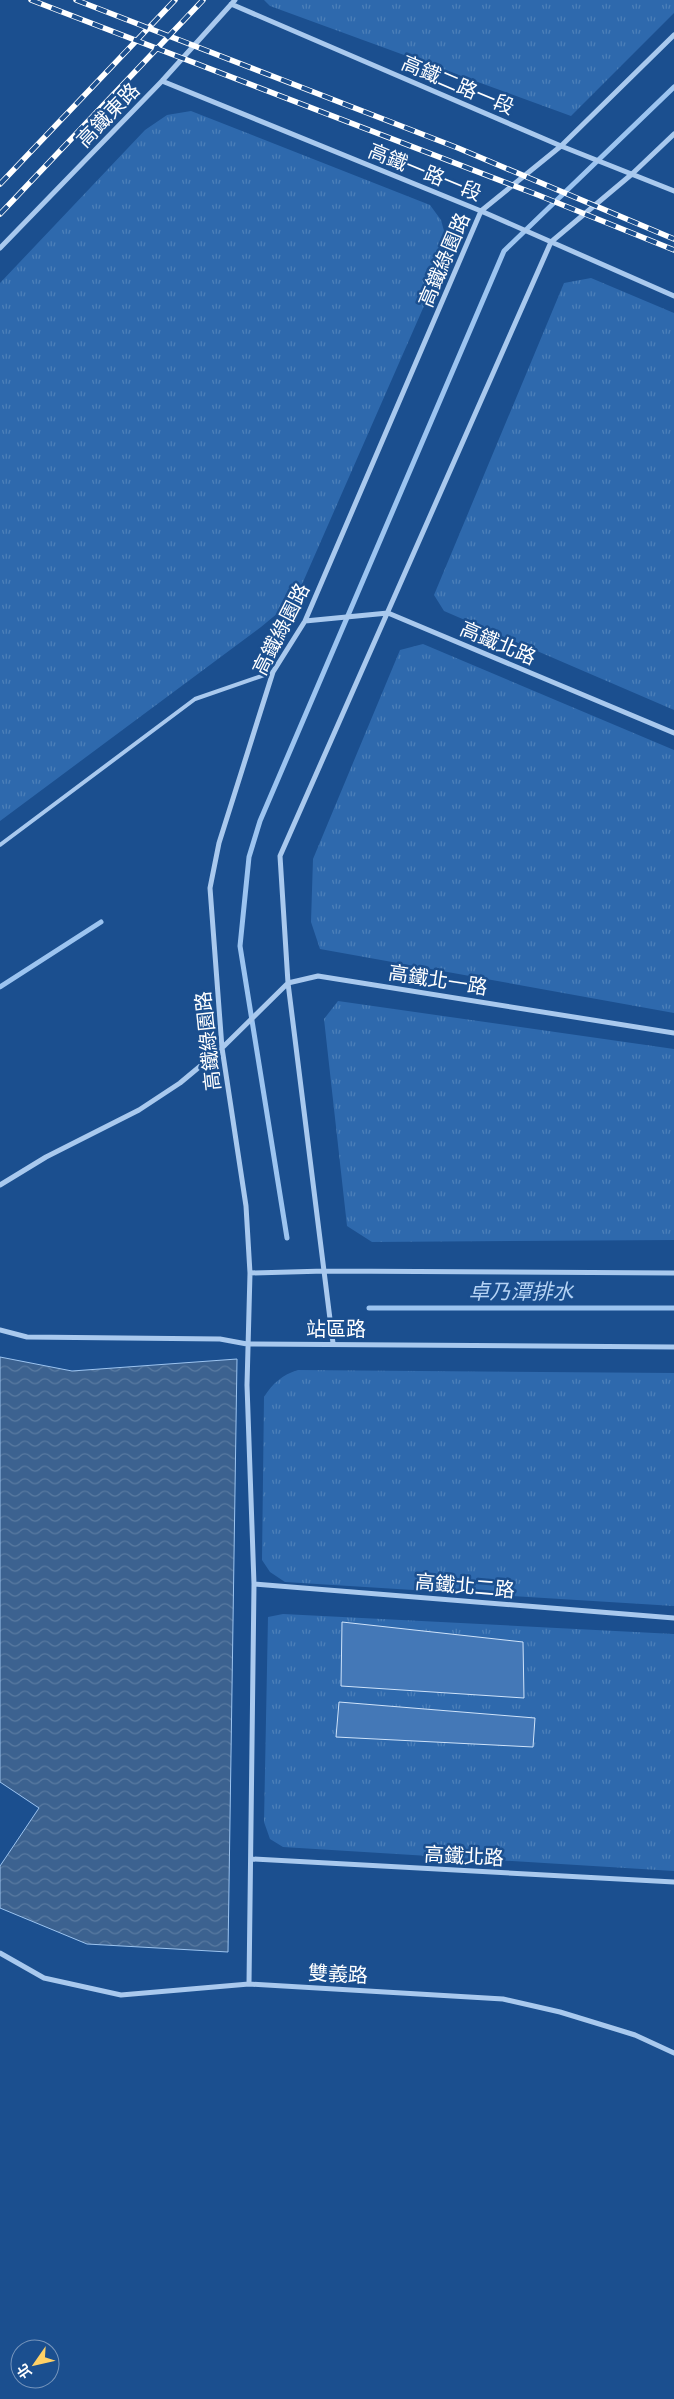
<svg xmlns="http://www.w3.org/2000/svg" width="674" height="2399" viewBox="0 0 674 2399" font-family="'Alegreya Sans','Noto Sans TC',sans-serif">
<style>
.grass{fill:url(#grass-tufts)}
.water{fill:url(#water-waves);stroke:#9cc4f0}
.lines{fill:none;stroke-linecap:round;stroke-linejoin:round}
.stream{stroke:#9cc4f0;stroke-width:5}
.building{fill:#4478b7;stroke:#cfe3fa}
.lane{stroke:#a9c9ee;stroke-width:4}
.street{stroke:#a9c9ee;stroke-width:5}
.rail-casing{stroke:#fff;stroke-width:5.5}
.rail{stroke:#1b4f8f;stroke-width:4;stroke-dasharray:11;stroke-linecap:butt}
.labels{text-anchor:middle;stroke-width:5;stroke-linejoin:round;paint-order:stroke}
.street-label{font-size:20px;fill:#fff;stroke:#1b4f8f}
.water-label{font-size:21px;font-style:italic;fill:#b5d3f5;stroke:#1b4f8f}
</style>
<defs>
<pattern id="grass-tufts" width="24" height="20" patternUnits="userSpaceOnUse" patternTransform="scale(1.25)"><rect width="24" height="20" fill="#2e69ad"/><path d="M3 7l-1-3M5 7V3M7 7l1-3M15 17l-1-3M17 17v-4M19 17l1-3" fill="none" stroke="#4d80b9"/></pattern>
<pattern id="water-waves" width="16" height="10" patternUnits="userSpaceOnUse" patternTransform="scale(1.25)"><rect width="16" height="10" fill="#3c6290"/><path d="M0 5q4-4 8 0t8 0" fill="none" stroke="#597aa1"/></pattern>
</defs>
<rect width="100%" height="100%" fill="#1b4f8f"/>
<path class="grass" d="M 264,0 L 674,0 L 674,13 L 571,116 L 270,6 Z
M 191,111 L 430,205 L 441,220 L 449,249 L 296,598 L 261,627 L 0,821 L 0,283 L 145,130 L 167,115 Z
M 591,278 L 674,313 L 674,710 L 444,611 L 434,595 L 564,283 Z
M 423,644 L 674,750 L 674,1013 L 320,949 L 311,922 L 313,859 L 400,650 Z
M 338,1001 L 674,1049 L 674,1240 L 372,1242 L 347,1226 L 324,1019 Z
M 298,1370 L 674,1373 L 674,1606 L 285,1582 L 270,1572 L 262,1560 L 264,1397 C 273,1383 282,1375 298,1370 Z
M 283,1614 L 674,1634 L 674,1871 L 283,1847 L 270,1839 L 264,1822 L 268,1617 Z"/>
<path class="water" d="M 0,1357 L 72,1371 L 237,1359 L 228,1952 L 87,1944 L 0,1908 L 0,1866 L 39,1808 L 0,1782 Z"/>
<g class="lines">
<path class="stream" d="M 0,987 L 101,922
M 287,1238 L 240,946 L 249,857 L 260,821 L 504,251 L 674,87
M 369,1308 L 674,1308"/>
</g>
<path class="building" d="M 342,1622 L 523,1642 L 524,1698 L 341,1686 Z
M 339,1702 L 535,1718 L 533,1747 L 336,1737 Z"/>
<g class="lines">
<path class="lane" d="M 0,845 L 195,699 L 273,672"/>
<path class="street" d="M 231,4 L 561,146 L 674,191
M 162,81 L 481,211 L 674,296
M 0,248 L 162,81 L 235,0
M 305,621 L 388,613 L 674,733
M 0,1185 L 46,1157 L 139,1110 L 180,1083 L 222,1048 L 288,983 L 318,976 L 674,1033
M 250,1273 L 325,1271 L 674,1273
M 0,1330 L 27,1337 L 220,1339 L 247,1344 L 674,1347
M 333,1343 L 288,983 L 280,856 L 551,242 L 632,174 L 674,134
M 254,1584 L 674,1618
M 252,1859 L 674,1882
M 0,1953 L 44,1978 L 121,1995 L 249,1984 L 503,1999 L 560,2012 L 635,2035 L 674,2053
M 249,1984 L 254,1584 L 247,1385 L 250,1273 L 246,1206 L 222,1048 L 210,888 L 219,843 L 273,672 L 305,621 L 481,211 L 561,146 L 674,35"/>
<g class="rail-casing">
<path id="rail" d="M 31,0 L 538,195 L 674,250
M 76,0 L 458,148 L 674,239
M 0,184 L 175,0
M 0,214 L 203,0"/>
</g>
<use href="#rail" class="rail"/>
</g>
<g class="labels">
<g class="street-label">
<text transform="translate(458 85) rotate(23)" y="7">高鐵二路一段</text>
<text transform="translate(108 115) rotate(-46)" y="7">高鐵東路</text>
<text transform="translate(425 172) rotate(22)" y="7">高鐵一路一段</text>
<text transform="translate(444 260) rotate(-67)" y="7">高鐵綠園路</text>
<text transform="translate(281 629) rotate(-63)" y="7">高鐵綠園路</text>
<text transform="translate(498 643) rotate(23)" y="7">高鐵北路</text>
<text transform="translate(438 980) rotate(9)" y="7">高鐵北一路</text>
<text transform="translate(208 1041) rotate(-96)" y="7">高鐵綠園路</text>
<text x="336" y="1336">站區路</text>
<text transform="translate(465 1586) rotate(5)" y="7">高鐵北二路</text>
<text transform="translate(464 1856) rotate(3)" y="7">高鐵北路</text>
<text transform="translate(338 1974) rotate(3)" y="7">雙義路</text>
</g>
<g class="water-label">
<text x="521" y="1299">卓乃潭排水</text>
</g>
</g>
<g transform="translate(35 2364) rotate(236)"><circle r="24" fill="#1b4f8f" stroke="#7695bc"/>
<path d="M0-4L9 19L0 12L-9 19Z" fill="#ffd166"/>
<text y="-8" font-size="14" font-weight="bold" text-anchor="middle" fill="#ffffff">北</text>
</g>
</svg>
